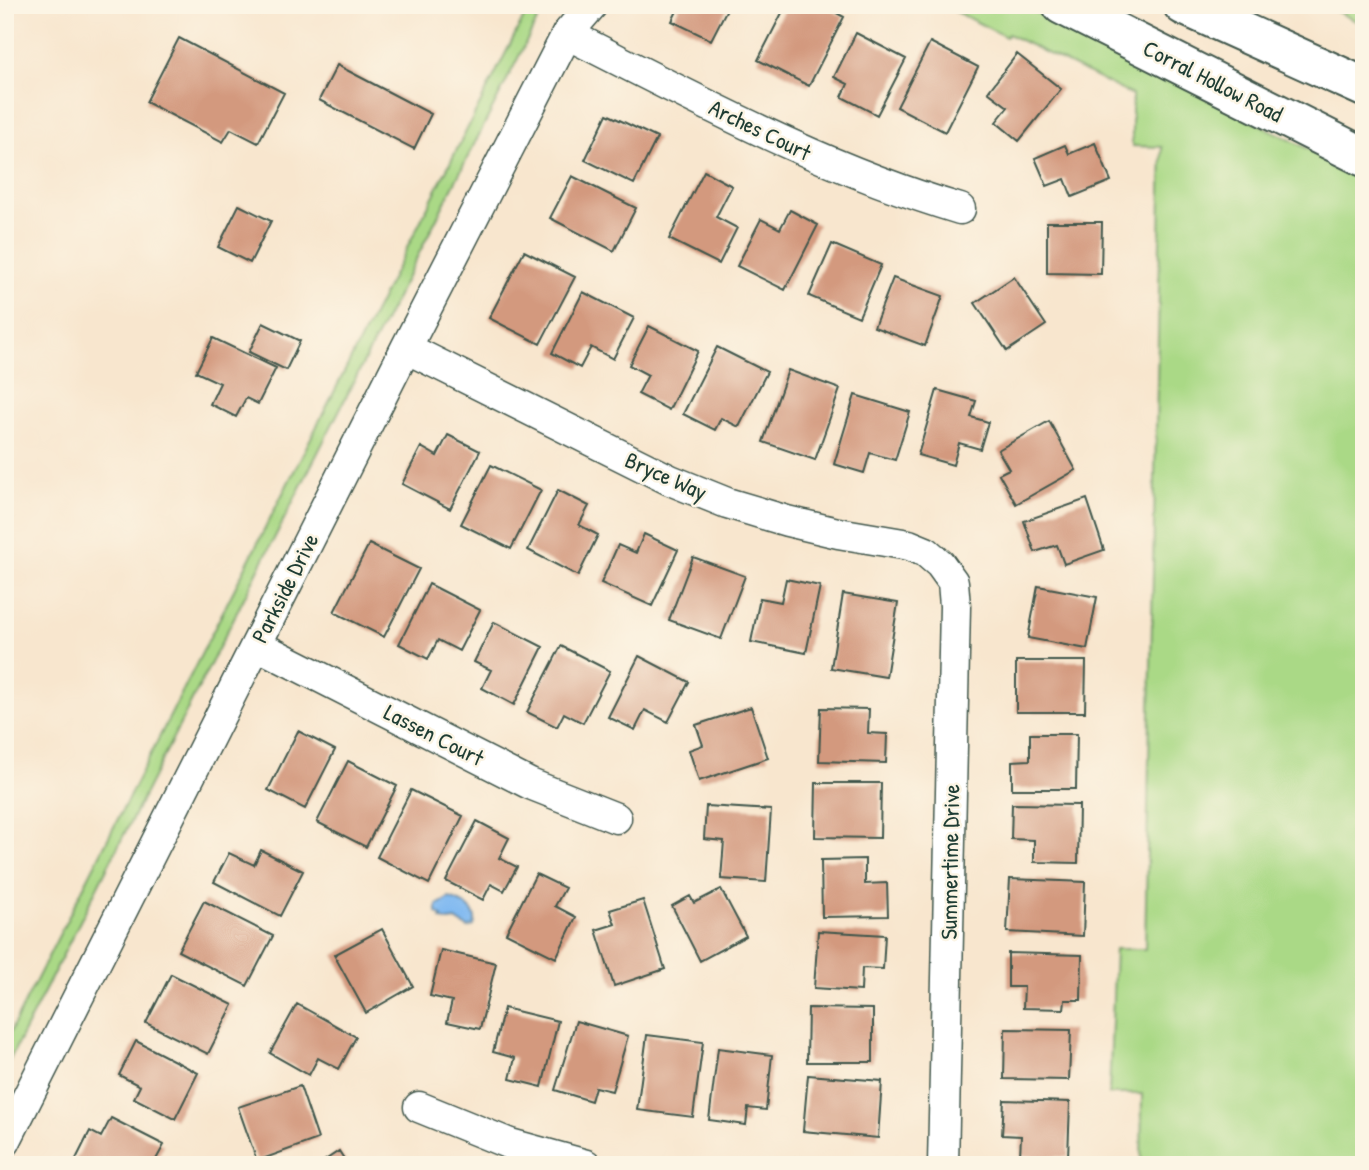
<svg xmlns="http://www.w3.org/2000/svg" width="1369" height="1170" viewBox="0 0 1369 1170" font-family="'Patrick Hand',sans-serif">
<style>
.green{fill:#aad986;stroke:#648b5d;stroke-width:2}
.water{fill:#80b9f1;stroke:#507b92;stroke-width:2}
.building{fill:#d3997e}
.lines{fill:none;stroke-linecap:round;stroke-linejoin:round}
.street-casing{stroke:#40564b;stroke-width:33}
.primary-casing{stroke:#40564b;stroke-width:42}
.street{stroke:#fff;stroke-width:30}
.primary{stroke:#fff;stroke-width:38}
.labels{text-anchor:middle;stroke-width:5;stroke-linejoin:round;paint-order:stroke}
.street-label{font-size:23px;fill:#1f3d34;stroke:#fcf5e5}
</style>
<rect width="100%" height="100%" fill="#fcf5e5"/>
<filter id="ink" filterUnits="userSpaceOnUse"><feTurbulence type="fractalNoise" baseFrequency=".0143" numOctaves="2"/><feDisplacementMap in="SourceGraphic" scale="14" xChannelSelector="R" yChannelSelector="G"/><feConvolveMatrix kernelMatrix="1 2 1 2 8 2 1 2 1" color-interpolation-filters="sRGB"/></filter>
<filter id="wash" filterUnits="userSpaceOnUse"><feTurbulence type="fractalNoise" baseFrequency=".00686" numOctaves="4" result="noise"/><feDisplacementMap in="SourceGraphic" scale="28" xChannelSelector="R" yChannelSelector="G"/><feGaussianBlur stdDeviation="1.57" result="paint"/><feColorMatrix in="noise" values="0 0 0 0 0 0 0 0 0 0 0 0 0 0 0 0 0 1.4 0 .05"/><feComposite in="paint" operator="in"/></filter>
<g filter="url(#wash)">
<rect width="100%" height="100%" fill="#f8e6ce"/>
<path class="green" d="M 530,5 L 545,5 L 5,1069 L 5,1042 Z
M 943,5 L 1022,5 L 1364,177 L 1364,1165 L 1141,1165 L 1142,1094 L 1109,1094 L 1115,949 L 1145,949 L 1162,147 L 1132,146 L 1132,95 L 1008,34 L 1006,37 Z
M 1324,5 L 1364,5 L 1364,25 Z"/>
<path class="water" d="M 449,898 C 462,902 480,910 474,926 L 468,928 L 456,920 L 449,921 L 441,919 L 442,916 L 437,913 L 437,905 Z"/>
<g id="blocks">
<path class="building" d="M 676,5 L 729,5 L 711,40 L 672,21 L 679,7 Z
M 786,5 L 822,5 L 844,17 L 809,86 L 758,60 Z
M 856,33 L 906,59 L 877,115 L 842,97 L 848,84 L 834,77 Z
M 179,38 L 284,93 L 258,143 L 231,129 L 223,142 L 146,102 Z
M 930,42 L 978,67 L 945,132 L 897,107 Z
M 1017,54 L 1061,89 L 1019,141 L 996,122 L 1008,107 L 988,92 Z
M 337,65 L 431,114 L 414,149 L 319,100 Z
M 607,114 L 657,138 L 634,184 L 585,160 Z
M 1095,143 L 1111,181 L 1072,197 L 1065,179 L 1047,186 L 1035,158 L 1065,145 L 1069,154 Z
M 704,171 L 732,186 L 716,217 L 737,228 L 719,264 L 669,239 Z
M 572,176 L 636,208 L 614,251 L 550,218 Z
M 239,205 L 271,221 L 250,263 L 218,247 Z
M 790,210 L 818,225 L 785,290 L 737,266 L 761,219 L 780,229 Z
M 1047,222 L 1102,222 L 1101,274 L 1047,273 Z
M 832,244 L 881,265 L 859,317 L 809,296 Z
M 524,251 L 575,277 L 540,344 L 489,318 Z
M 1014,277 L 1046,325 L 1007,351 L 975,303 Z
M 893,278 L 943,296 L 925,346 L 874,327 Z
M 583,292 L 634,318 L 613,359 L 591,347 L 580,368 L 552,353 Z
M 263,323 L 300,341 L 286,370 L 249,352 Z
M 649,326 L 698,351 L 669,410 L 638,394 L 648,375 L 629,365 Z
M 213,338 L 276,368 L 258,404 L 246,398 L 236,417 L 210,404 L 220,383 L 196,372 Z
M 717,347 L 767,372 L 739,427 L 721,418 L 715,430 L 683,414 Z
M 788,370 L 840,389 L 815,460 L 763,442 Z
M 937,390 L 976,401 L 971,417 L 988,422 L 980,449 L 959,443 L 953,465 L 918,455 Z
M 855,395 L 910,412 L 895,460 L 870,453 L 864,473 L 834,464 Z
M 1049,421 L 1076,470 L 1016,504 L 999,474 L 1009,469 L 998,450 Z
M 448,435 L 480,451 L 450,509 L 402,484 L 421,447 L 437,456 Z
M 491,465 L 541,490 L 511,549 L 461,524 Z
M 558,490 L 589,506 L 579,525 L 598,535 L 578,576 L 528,550 Z
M 1087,499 L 1104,550 L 1064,564 L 1057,545 L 1035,552 L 1024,521 Z
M 644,534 L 678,550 L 652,606 L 601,583 L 618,545 L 636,553 Z
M 369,544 L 419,569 L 384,637 L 334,612 Z
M 693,557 L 745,576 L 721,639 L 669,620 Z
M 786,579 L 820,586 L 806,653 L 751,642 L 760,598 L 781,602 Z
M 429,584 L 480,610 L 459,651 L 438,640 L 428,659 L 399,644 Z
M 1038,586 L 1097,597 L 1087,649 L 1028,638 Z
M 843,594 L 898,603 L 886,677 L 831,668 Z
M 494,622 L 543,647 L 514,705 L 482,688 L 491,670 L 474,662 Z
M 561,646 L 610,671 L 583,723 L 564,713 L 557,727 L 527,712 Z
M 639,656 L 689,682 L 668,722 L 645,710 L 635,730 L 608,717 Z
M 1016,661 L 1086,661 L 1085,712 L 1016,712 Z
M 751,707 L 768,758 L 699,781 L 689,750 L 703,745 L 696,725 Z
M 821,708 L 869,709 L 868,733 L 887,734 L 886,763 L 819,761 Z
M 298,731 L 335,750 L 305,809 L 268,790 Z
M 1030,734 L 1077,734 L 1076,789 L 1012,789 L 1012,761 L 1030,760 Z
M 348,761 L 397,786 L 366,847 L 317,822 Z
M 816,783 L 881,783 L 880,838 L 815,837 Z
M 411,790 L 463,816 L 429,884 L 377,857 Z
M 1012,804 L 1079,805 L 1078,863 L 1034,862 L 1034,840 L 1011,839 Z
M 706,806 L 771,810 L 766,882 L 721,879 L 724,841 L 704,839 Z
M 477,821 L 509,838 L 499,858 L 517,867 L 504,891 L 491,884 L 483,900 L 446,881 Z
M 261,850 L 303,871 L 280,916 L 214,882 L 229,853 L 254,865 Z
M 865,859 L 865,884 L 887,883 L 888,916 L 822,917 L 821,860 Z
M 536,874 L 565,888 L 555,906 L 576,917 L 556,958 L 506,933 Z
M 1010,879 L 1085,882 L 1083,936 L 1007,932 Z
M 721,889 L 746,936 L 700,961 L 672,906 L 690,896 L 694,903 Z
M 643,900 L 665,969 L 614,986 L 596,930 L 615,924 L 610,910 Z
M 204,901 L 273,936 L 247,986 L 178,951 Z
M 382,929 L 413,986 L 366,1013 L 334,955 Z
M 818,931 L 885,935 L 883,969 L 862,968 L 861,991 L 814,988 Z
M 441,950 L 496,963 L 480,1029 L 447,1022 L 452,1001 L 430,996 Z
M 1008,953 L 1082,955 L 1081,1000 L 1065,1000 L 1064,1009 L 1023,1008 L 1024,987 L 1008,987 Z
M 171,974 L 233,1005 L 208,1054 L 146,1023 Z
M 297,1004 L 356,1037 L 339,1069 L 318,1058 L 309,1075 L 270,1053 Z
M 504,1008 L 558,1021 L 542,1087 L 510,1079 L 515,1058 L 493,1052 Z
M 808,1008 L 873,1009 L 873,1062 L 807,1062 Z
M 576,1021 L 628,1036 L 612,1091 L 595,1087 L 591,1101 L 555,1090 Z
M 1005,1029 L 1071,1030 L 1069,1080 L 1004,1079 Z
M 647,1035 L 703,1042 L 693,1117 L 637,1110 Z
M 136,1041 L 198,1073 L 175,1119 L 134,1098 L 140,1086 L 119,1075 Z
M 718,1048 L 772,1055 L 766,1110 L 748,1108 L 746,1125 L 709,1120 Z
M 808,1075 L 882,1081 L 878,1138 L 803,1131 Z
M 300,1086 L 318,1139 L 257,1161 L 238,1107 Z
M 1004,1100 L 1070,1102 L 1068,1157 L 1020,1156 L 1021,1136 L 1002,1135 Z
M 111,1118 L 164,1145 L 153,1165 L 83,1165 L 75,1161 L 90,1131 L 101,1137 Z
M 339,1151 L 348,1165 L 318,1165 Z"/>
</g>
</g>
<g filter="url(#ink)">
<use href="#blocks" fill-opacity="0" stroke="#40564b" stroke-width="2"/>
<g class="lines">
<g class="street-casing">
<path id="street" d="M 567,34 C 696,99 822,168 960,209
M 406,348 L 670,480 L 727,503 L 787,521 L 838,533 L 909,545 L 926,552 L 940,564 L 953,582 L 955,606 L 943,1165
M 257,645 L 530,784 L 616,818
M 419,1107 L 510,1144 L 586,1165
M 5,1142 L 406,348 L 567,34 L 592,5"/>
</g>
<g class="primary-casing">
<path id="primary" d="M 1062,5 L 1364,157
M 1183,5 L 1364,87"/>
</g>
<use href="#street" class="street"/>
<use href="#primary" class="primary"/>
</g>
</g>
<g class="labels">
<g class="street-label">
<text transform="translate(1213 81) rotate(27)" y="8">Corral Hollow Road</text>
<text transform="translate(760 130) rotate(26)" y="8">Arches Court</text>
<text transform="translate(666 476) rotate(24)" y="8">Bryce Way</text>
<text transform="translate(285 588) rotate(-63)" y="8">Parkside Drive</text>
<text transform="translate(434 735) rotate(27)" y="8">Lassen Court</text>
<text transform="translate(950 862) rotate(-89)" y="8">Summertime Drive</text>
</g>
</g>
<rect width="1369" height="1170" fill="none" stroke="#fcf5e5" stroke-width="28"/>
</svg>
